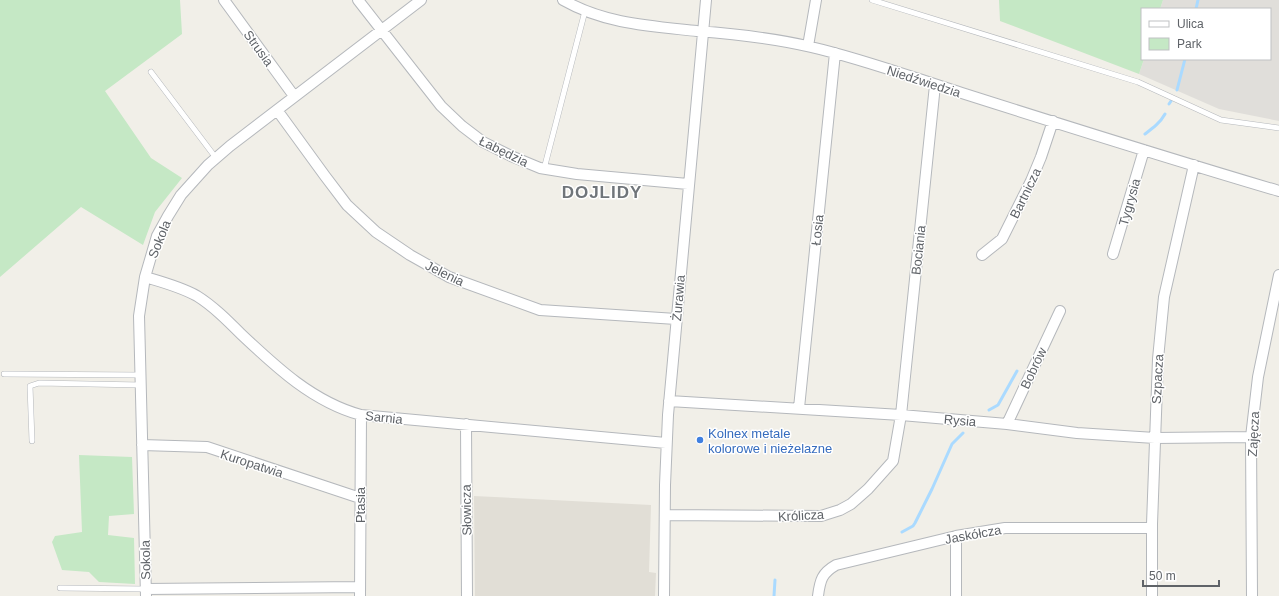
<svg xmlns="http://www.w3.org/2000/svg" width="1279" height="596" viewBox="0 0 1279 596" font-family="Arial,sans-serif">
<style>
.industrial{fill:#e0deda}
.education{fill:#e1ded6}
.green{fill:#c5e8c5}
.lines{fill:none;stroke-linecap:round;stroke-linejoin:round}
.stream{stroke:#aadaff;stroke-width:3}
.lane-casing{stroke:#b5b8bc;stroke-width:6}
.street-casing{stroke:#b5b8bc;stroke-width:12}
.lane{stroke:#fff;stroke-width:5}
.street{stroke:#fff;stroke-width:10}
.shop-dot{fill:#3f7fe0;stroke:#fff;stroke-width:1.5}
.labels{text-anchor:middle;stroke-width:3;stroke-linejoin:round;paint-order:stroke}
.street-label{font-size:13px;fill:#5f6368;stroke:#fff}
.shop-label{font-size:13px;fill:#366cbe;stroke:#fff;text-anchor:start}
.district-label{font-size:17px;font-weight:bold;letter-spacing:1px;fill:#70757a;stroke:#fff}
</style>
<rect width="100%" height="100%" fill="#f1efe8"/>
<path class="industrial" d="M 1163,0 L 1279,0 L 1279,121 L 1219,109 L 1139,74 L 1144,59 L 1270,59 L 1270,9 L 1160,9 Z"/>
<path class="education" d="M 474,496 L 651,505 L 649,572 L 656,573 L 655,596 L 475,596 Z"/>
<path class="green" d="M 0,0 L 180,0 L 182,34 L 105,91 L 151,158 L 182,178 L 155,212 L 143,245 L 81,207 L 0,277 Z
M 999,0 L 1163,0 L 1160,9 L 1142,9 L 1142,59 L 1144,59 L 1139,74 L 1000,21 Z
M 79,455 L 132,457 L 134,514 L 109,516 L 108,535 L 134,538 L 135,584 L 99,582 L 89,572 L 62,570 L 52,542 L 55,536 L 82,532 Z"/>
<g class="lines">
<path class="stream" d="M 1196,9 L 1198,0
M 1177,90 L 1185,59
M 1169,104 L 1171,101
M 1145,134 C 1153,128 1160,123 1165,114
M 989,410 L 998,405 L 1017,371
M 902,532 L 913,526 L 915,523 L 932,489 L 952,444 L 963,433
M 774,596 L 775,580"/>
<g class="lane-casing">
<path id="lane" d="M 872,0 L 1138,82 L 1221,120 L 1279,128
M 151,72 L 216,158
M 544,169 L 585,11
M 4,374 L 140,375
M 32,441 L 30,386 L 39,383 L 141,385
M 60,588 L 145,589"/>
</g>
<g class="street-casing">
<path id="street" d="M 224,0 L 294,96
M 358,0 L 441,106 L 462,126 L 483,142 L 511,156 L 540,168 L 577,174 L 688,184
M 563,0 C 605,24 650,26 697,31 C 735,34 774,38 811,47 C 863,59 914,78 965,94 C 1069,127 1174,160 1279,191
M 808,46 L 816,0
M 277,110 L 325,176 L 347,205 L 376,232 L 410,255 L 449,277 L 540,310 L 676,319
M 1113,254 L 1144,150
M 982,255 L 1002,239 L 1031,181 L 1041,157 L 1053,121
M 145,277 C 162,282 181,287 197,296 C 213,306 227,320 241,334 C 276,367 313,402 361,415 L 666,443
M 669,401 L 901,415 L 1007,424 L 1077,433 L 1155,438 L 1251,437
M 799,408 L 835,53
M 466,424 L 467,596
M 1007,424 L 1060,311
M 142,445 L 207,447 L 360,498
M 665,515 L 821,516 L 840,510 L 851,504 L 868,489 L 893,461 L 901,415 L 935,85
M 956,536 L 956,596
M 145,589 L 360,587
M 146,596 L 139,316 L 145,277 L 157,236 L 168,216 L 181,195 L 208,165 L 230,146 L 421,0
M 360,596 L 361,415
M 664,596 L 665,485 L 668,415 L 706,0
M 818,596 C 820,580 822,573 836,565 L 956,536 L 1005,528 L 1152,528
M 1152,596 L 1152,524 L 1158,359 L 1164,297 L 1194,165
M 1252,596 L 1251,437 L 1258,377 L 1279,275"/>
</g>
<use href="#lane" class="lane"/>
<use href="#street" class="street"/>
</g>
<circle class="shop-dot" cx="700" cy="440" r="4"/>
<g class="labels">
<g class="street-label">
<text transform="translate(259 48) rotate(54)" y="5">Strusia</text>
<text transform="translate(924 81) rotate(18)" y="5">Niedźwiedzia</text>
<text transform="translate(504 151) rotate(26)" y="5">Łabędzia</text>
<text transform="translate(1025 193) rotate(-64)" y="5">Bartnicza</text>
<text transform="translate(1129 202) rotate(-74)" y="5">Tygrysia</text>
<text transform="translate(817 230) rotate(-84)" y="5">Łosia</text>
<text transform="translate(159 239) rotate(-68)" y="5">Sokola</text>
<text transform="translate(918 250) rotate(-84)" y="5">Bociania</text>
<text transform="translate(445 273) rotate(26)" y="5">Jelenia</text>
<text transform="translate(678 298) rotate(-85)" y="5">Żurawia</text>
<text transform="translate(1033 368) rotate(-65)" y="5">Bobrów</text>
<text transform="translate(1157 379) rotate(-87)" y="5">Szpacza</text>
<text transform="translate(384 417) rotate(6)" y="5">Sarnia</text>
<text transform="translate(960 420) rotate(5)" y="5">Rysia</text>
<text transform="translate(1253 434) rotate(-87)" y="5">Zajęcza</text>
<text transform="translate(252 463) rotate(18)" y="5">Kuropatwia</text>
<text transform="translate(360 505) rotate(-90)" y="5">Ptasia</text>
<text transform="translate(466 510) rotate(-91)" y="5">Słowicza</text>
<text transform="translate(801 515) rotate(-3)" y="5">Królicza</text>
<text transform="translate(973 534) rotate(-10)" y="5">Jaskółcza</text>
<text transform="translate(145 560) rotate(-91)" y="5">Sokola</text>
</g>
<g class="shop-label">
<text x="708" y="438">Kolnex metale<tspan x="708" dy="15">kolorowe i nieżelazne</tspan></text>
</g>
<g class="district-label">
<text x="602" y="198">DOJLIDY</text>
</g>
</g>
<rect x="1141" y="8" width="130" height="52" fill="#ffffff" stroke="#bfc1c3"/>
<rect x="1149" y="21" width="20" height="6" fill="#ffffff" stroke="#bfc1c3"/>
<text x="1177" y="28" font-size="12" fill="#5f6368">Ulica</text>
<rect x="1149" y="38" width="20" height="12" fill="#c5e8c5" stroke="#bfc1c3"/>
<text x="1177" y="48" font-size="12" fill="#5f6368">Park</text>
<path d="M1143 580v6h76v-6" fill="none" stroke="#5f6368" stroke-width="2"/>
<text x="1149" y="580" font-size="12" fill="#5f6368" stroke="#ffffff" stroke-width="3" paint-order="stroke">50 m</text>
</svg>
